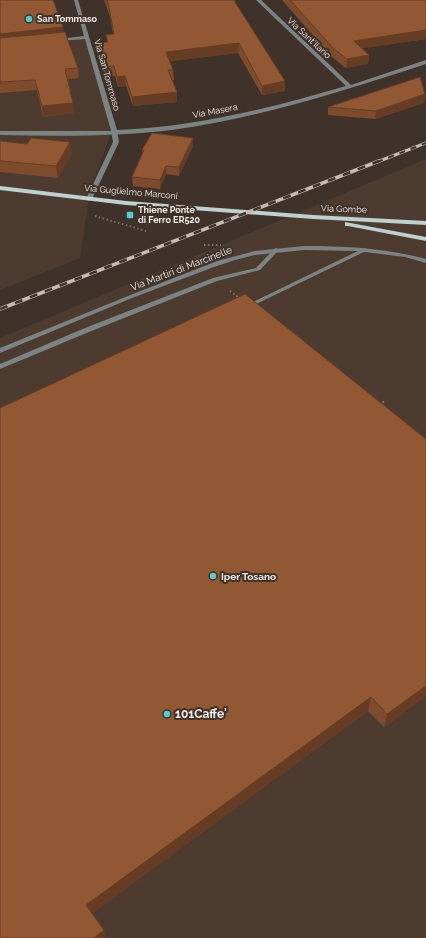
<svg xmlns="http://www.w3.org/2000/svg" width="426" height="938" viewBox="0 0 426 938" font-family="Raleway,sans-serif">
<style>
.built{fill:#4d3b30}
.lines{fill:none;stroke-linecap:round;stroke-linejoin:round}
.path-far1{stroke:#7d726b;stroke-width:2;stroke-dasharray:1.5 2.5;stroke-linecap:butt}
.path{stroke:#7d726b;stroke-width:2.5;stroke-dasharray:2 3;stroke-linecap:butt}
.service{fill:#7b8383;fill-rule:evenodd}
.minor{fill:#7b8383;fill-rule:evenodd}
.primary{fill:#bfd0d0;fill-rule:evenodd}
.rail-far1-casing{stroke:#c5bcb6;stroke-width:3}
.rail-casing{stroke:#c5bcb6;stroke-width:3.5}
.rail-far1{stroke:#3f322b;stroke-width:2;stroke-dasharray:6;stroke-linecap:butt}
.rail{stroke:#3f322b;stroke-width:2.5;stroke-dasharray:8;stroke-linecap:butt}
.wall{fill:#7e4b2c}
.shaded-wall{fill:#663d24}
.building{fill:#925733;stroke:#663d24}
.poi-dot{fill:#53cdcb;stroke:#3f322b;stroke-width:1.5}
.labels{text-anchor:middle;stroke-width:4;stroke-linejoin:round;paint-order:stroke}
.far-poi-label{font-size:9px;font-weight:bold;fill:#f3ebe6;stroke:#3f322b;text-anchor:start}
.far-street-label{font-size:9px;fill:#f3ebe6;stroke:#3f322b}
.street-label{font-size:10px;fill:#f3ebe6;stroke:#3f322b}
.poi-label{font-size:10px;font-weight:bold;fill:#f3ebe6;stroke:#3f322b;text-anchor:start}
.near-poi-label{font-size:12px;font-weight:bold;fill:#f3ebe6;stroke:#3f322b;text-anchor:start}
</style>
<rect width="100%" height="100%" fill="#3f322b"/>
<path class="built" d="M 87,37 L 111,133 L 90,191 L 80,258 L 0,290 L 0,45 Z
M 426,159 L 426,938 L 0,938 L 0,338 Z"/>
<g class="lines">
<path class="path-far1" d="M 95,216 L 146,231
M 204,245 L 221,245
M 230,291 L 238,297"/>
<path class="path" d="M 378,405 L 385,401"/>
<path class="service" d="M 114,129 L 117,131 L 119,142 L 92,199 L 89,201 L 87,200 L 86,199 L 113,142 L 111,131 Z
M 276,248 L 278,249 L 278,251 L 260,270 L 217,281 L 89,332 L 0,369 L 0,364 L 85,328 L 213,278 L 256,268 L 274,249 Z
M 364,248 L 366,249 L 366,251 L 254,305 L 252,306 L 249,304 Z"/>
<path class="minor" d="M 74,0 L 78,0 L 117,130 C 195,127 271,108 346,86 L 256,0 L 261,0 L 351,85 L 426,60 L 426,64 C 343,91 259,118 172,130 C 115,137 57,136 0,135 L 0,131 L 111,131 L 85,39 L 58,41 L 56,40 L 58,39 L 84,36 Z
M 304,246 C 345,246 386,248 426,259 L 426,263 L 405,257 L 357,251 L 304,250 L 255,255 L 235,260 L 214,267 L 132,298 L 0,353 L 0,348 L 128,296 L 217,261 L 255,251 Z"/>
<path class="primary" d="M 0,186 L 126,201 L 313,215 L 426,221 L 426,225 L 313,219 L 126,205 L 0,190 Z
M 345,222 L 426,237 L 426,241 L 348,226 L 345,226 Z"/>
<g class="rail-far1-casing">
<path id="rail-far1" d="M 377,162 L 426,143"/>
</g>
<g class="rail-casing">
<path id="rail" d="M 0,309 L 379,161"/>
</g>
<use href="#rail-far1" class="rail-far1"/>
<use href="#rail" class="rail"/>
</g>
<path class="wall" d="M 0,0 L 64,33 L 78,68 L 79,78 L 68,79 L 73,103 L 74,113 L 43,117 L 37,90 L 0,93 Z
M 104,0 L 235,0 L 235,2 L 285,81 L 285,91 L 262,95 L 238,53 L 170,61 L 173,70 L 174,80 L 172,80 L 177,92 L 177,102 L 133,106 L 126,86 L 118,87 L 115,76 L 104,76 L 100,43 L 107,42 L 106,35 L 113,34 L 110,17 Z
M 282,0 L 426,0 L 426,39 L 362,48 L 369,55 L 368,64 L 346,68 L 332,57 Z
M 425,94 L 424,103 L 375,119 L 328,115 L 328,107 Z
M 0,141 L 72,153 L 58,178 L 0,172 Z
M 193,146 L 179,176 L 166,174 L 160,189 L 133,186 L 132,177 L 142,154 L 142,150 Z
M 426,439 L 426,696 L 384,727 L 368,711 L 92,913 L 0,938 Z"/>
<path class="shaded-wall" d="M 63,27 L 64,37 L 0,43 L 0,34 Z
M 426,30 L 426,39 L 353,50 L 354,41 Z
M 239,43 L 238,53 L 166,62 L 166,52 Z
M 369,55 L 368,64 L 346,68 L 347,59 Z
M 125,76 L 126,86 L 118,87 L 117,77 Z
M 285,81 L 285,91 L 262,95 L 262,86 Z
M 177,92 L 177,102 L 133,106 L 132,97 Z
M 425,94 L 424,103 L 375,119 L 376,111 Z
M 73,103 L 74,113 L 43,117 L 42,106 Z
M 193,138 L 193,146 L 179,176 L 179,167 Z
M 70,142 L 72,153 L 58,178 L 56,166 Z
M 166,166 L 166,174 L 160,189 L 160,180 Z
M 426,686 L 426,696 L 384,727 L 387,714 Z
M 371,697 L 368,711 L 89,916 L 86,905 Z
M 104,930 L 106,938 L 94,938 Z"/>
<path class="building" d="M 0,0 L 53,0 L 63,27 L 0,34 Z
M 107,0 L 235,0 L 235,2 L 285,81 L 262,86 L 239,43 L 166,52 L 173,70 L 168,70 L 177,92 L 132,97 L 125,76 L 117,77 L 114,66 L 103,67 L 100,43 L 108,42 L 106,35 L 114,34 L 109,8 Z
M 290,0 L 426,0 L 426,30 L 354,41 L 369,55 L 347,59 L 333,48 Z
M 65,32 L 78,68 L 65,69 L 73,103 L 42,106 L 35,80 L 0,82 L 0,38 Z
M 420,77 L 425,94 L 376,111 L 328,107 Z
M 152,133 L 193,138 L 179,167 L 166,166 L 160,180 L 132,177 L 144,150 L 142,150 Z
M 31,138 L 70,142 L 56,166 L 0,161 L 0,141 L 27,144 Z
M 245,294 L 426,439 L 426,686 L 387,714 L 371,697 L 86,905 L 104,930 L 94,938 L 0,938 L 0,408 Z"/>
<g class="poi-dot">
<circle cx="29" cy="19" r="4"/>
<rect x="126" y="211" width="8" height="8" rx="2"/>
<circle cx="213" cy="576" r="4"/>
<circle cx="167" cy="714" r="4"/>
</g>
<g class="labels">
<g class="far-poi-label">
<text x="37" y="22">San Tommaso</text>
<text x="138" y="213">Thiene Ponte<tspan x="138" dy="10">di Ferro ER520</tspan></text>
</g>
<g class="far-street-label">
<text transform="translate(309 38) rotate(43)" y="3">Via Sant'Ilario</text>
<text transform="translate(107 75) rotate(74)" y="3">Via San Tommaso</text>
<text transform="translate(215 111) rotate(-11)" y="3">Via Masera</text>
<text transform="translate(131 192) rotate(5)" y="3">Via Guglielmo Marconi</text>
<text transform="translate(344 209) rotate(2)" y="3">Via Gombe</text>
</g>
<g class="street-label">
<text transform="translate(181 268) rotate(-21)" y="4">Via Martiri di Marcinelle</text>
</g>
<g class="poi-label">
<text x="221" y="580">Iper Tosano</text>
</g>
<g class="near-poi-label">
<text x="175" y="718">101Caffe'</text>
</g>
</g>
</svg>
